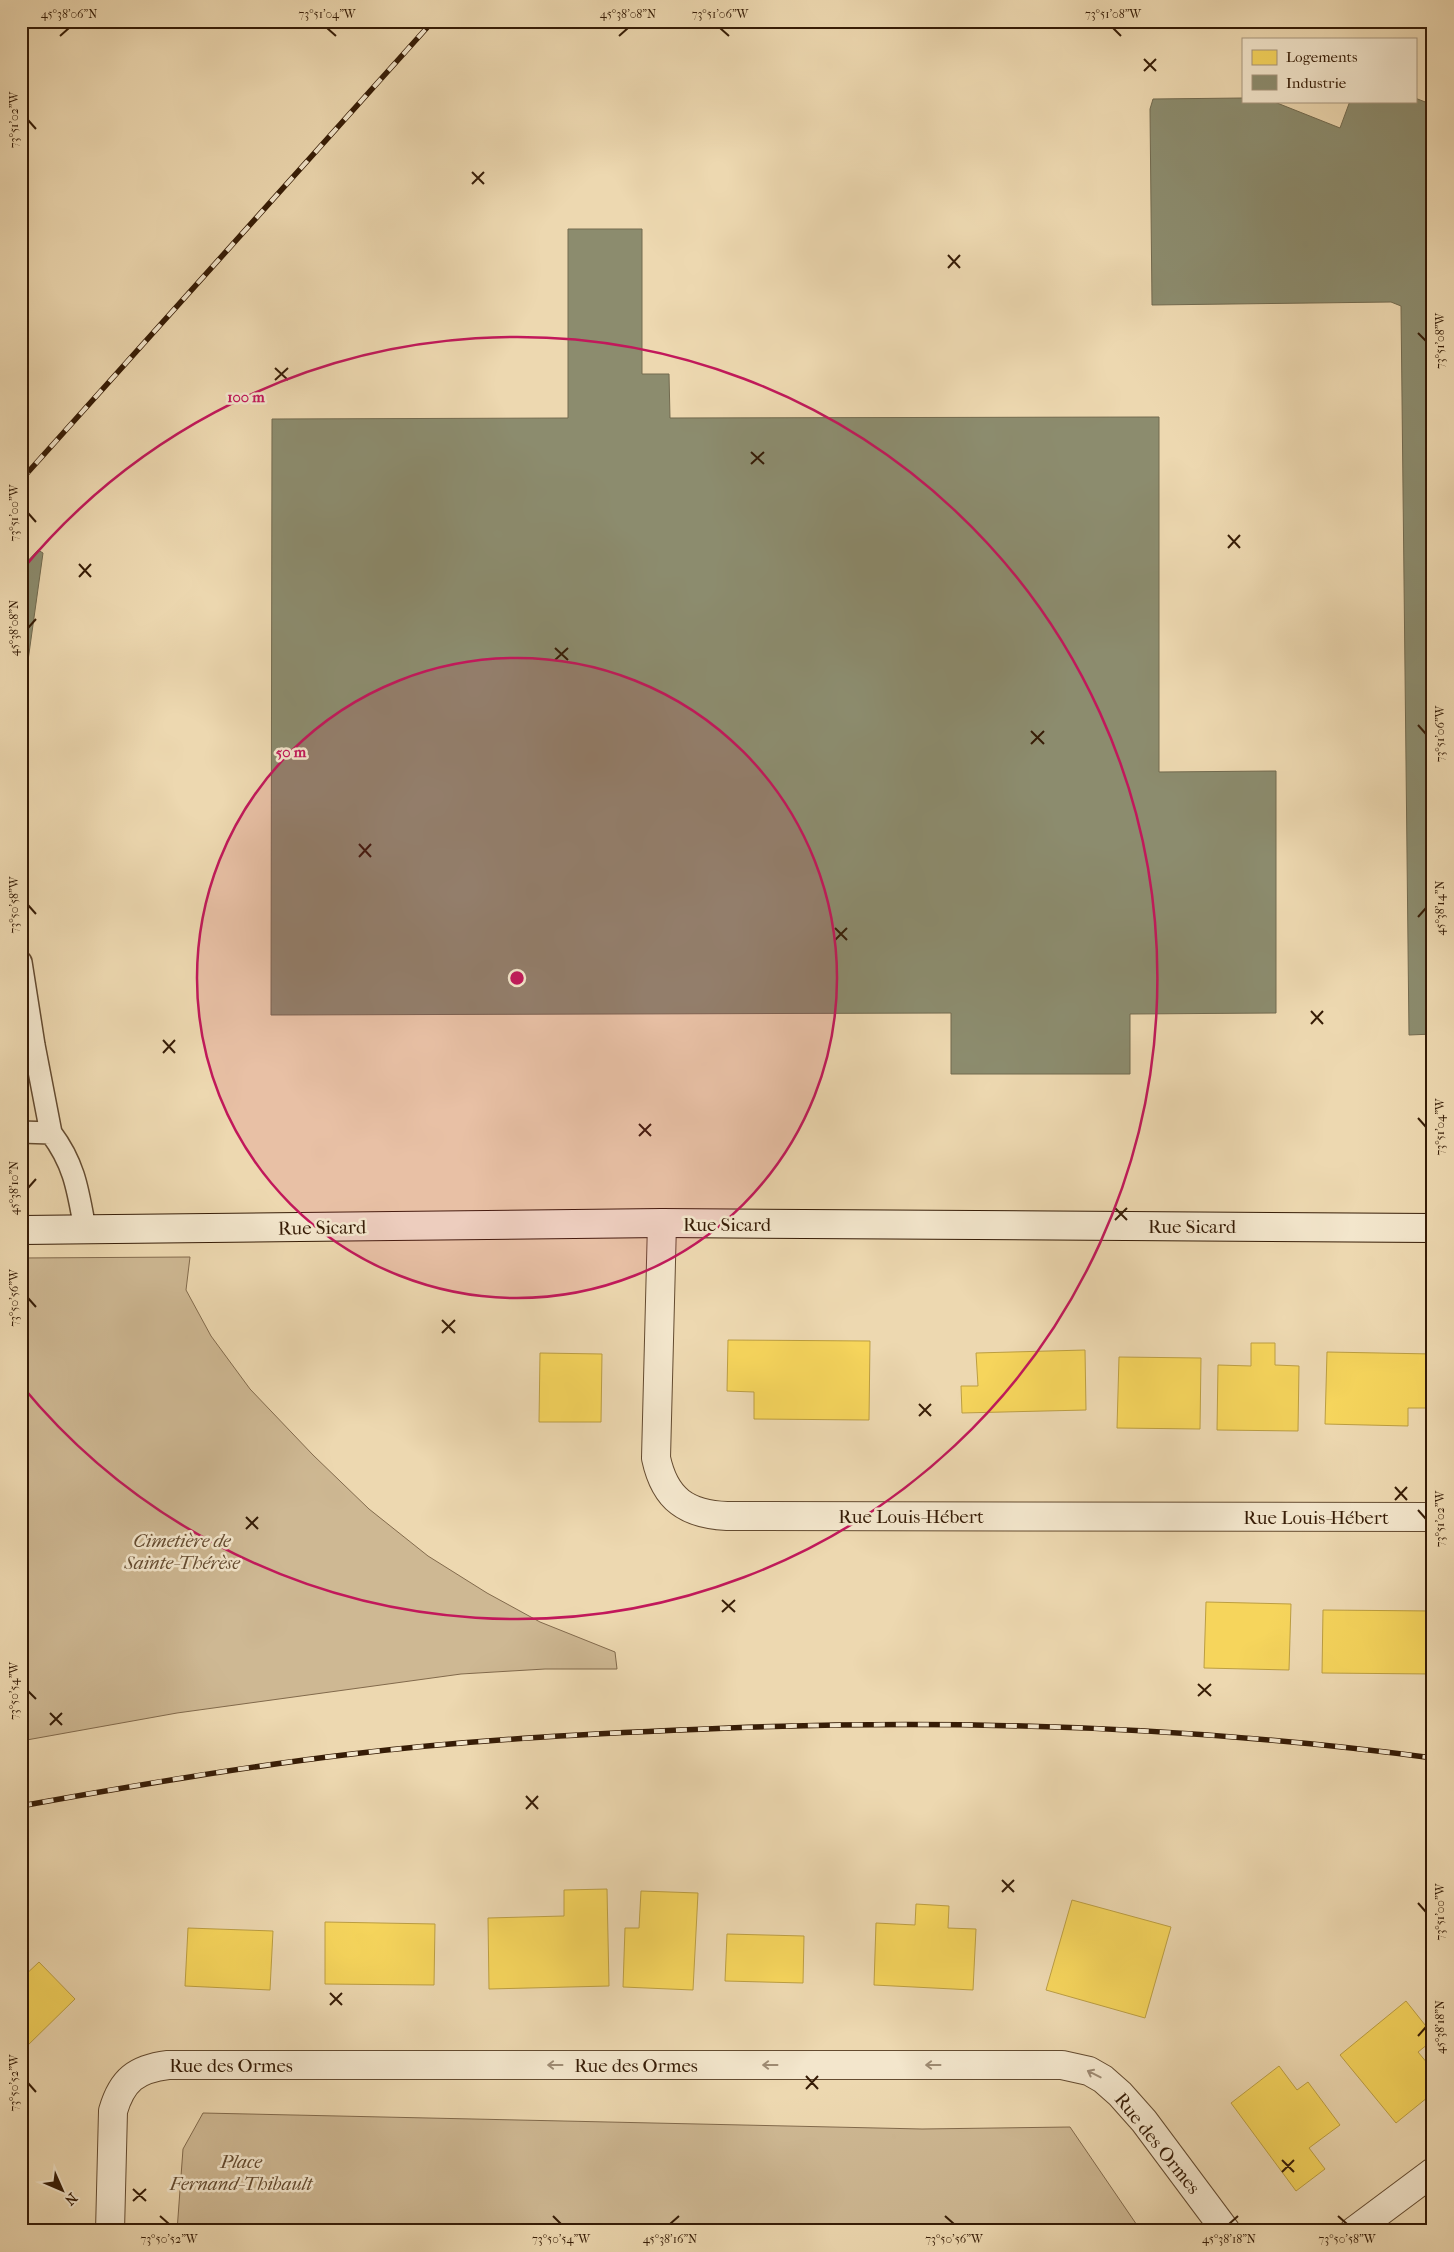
<svg xmlns="http://www.w3.org/2000/svg" width="1454" height="2252" viewBox="0 0 1454 2252" font-family="'IM FELL French Canon',serif">
<style>
.green{fill:#ceb893;stroke:#826a4c}
.homes{fill:#f6d55c;stroke:#bc9e42}
.industry{fill:#8c8c6e;stroke:#726a4f}
.lines{fill:none;stroke-linecap:round;stroke-linejoin:round}
.lane-casing{stroke:#644b30;stroke-width:24}
.street-casing{stroke:#644b30;stroke-width:30}
.secondary-casing{stroke:#361c06;stroke-width:30}
.lane{stroke:#f3e6cc;stroke-width:21}
.street{stroke:#f3e6cc;stroke-width:28}
.secondary{stroke:#f3e6cc;stroke-width:28}
.rail-casing{stroke:#361c06;stroke-width:5.5}
.rail{stroke:#f3e6cc;stroke-width:4;stroke-dasharray:11;stroke-linecap:butt}
.oneway{stroke:#9e8b73}
.ticks{fill:none;stroke:#361c06;stroke-width:2}
.ring{fill:none;stroke:#c2185b;stroke-width:2.5}
.labels{text-anchor:middle;stroke-width:5;stroke-linejoin:round;paint-order:stroke}
.street-label{font-size:19px;fill:#361c06;stroke:#f3e6cc}
.park-label{font-size:19px;font-style:italic;fill:#644b30;stroke:#f3e6cc}
.centre{fill:#c2185b;stroke:#f3e6cc;stroke-width:2.5}
.ring-label{font-size:15px;text-anchor:middle;font-weight:bold;fill:#c2185b;stroke:#f3e6cc;stroke-width:5;stroke-linejoin:round;paint-order:stroke}
.neatline{fill:none;stroke:#361c06;stroke-width:2}
.ticks-label{font-size:12px;text-anchor:middle;fill:#361c06}
</style>
<rect width="100%" height="100%" fill="#edd8b0"/>
<filter id="stains"><feTurbulence type="fractalNoise" baseFrequency=".004" numOctaves="4"/><feColorMatrix values="0 0 0 0 .2 0 0 0 0 .09 0 0 0 0 .02 0 0 0 .5 -.17"/></filter>
<radialGradient id="worn" r=".72"><stop offset=".6" stop-color="#630" stop-opacity="0"/><stop offset="1" stop-color="#630" stop-opacity=".3"/></radialGradient>
<path class="green" d="M 190,1257 L 186,1290 L 211,1336 L 250,1389 L 313,1455 L 369,1509 L 428,1556 L 487,1593 L 540,1622 L 615,1652 L 617,1669 L 545,1669 L 461,1674 L 177,1713 L 21,1741 L 21,1258 Z
M 203,2113 L 922,2129 L 1070,2127 L 1141,2231 L 177,2231 L 183,2149 Z"/>
<path class="homes" d="M 728,1340 L 870,1341 L 869,1420 L 754,1419 L 754,1392 L 727,1391 Z
M 1251,1343 L 1275,1343 L 1275,1365 L 1299,1366 L 1298,1431 L 1217,1430 L 1218,1365 L 1251,1366 Z
M 1085,1350 L 1086,1410 L 962,1413 L 961,1386 L 978,1386 L 976,1353 Z
M 1327,1352 L 1433,1354 L 1433,1408 L 1408,1408 L 1408,1426 L 1325,1424 Z
M 540,1353 L 602,1354 L 601,1422 L 539,1422 Z
M 1119,1357 L 1201,1358 L 1200,1429 L 1117,1428 Z
M 1206,1602 L 1291,1604 L 1289,1670 L 1204,1668 Z
M 1323,1610 L 1433,1611 L 1433,1674 L 1322,1673 Z
M 607,1889 L 609,1986 L 489,1989 L 488,1918 L 564,1916 L 564,1890 Z
M 641,1891 L 698,1893 L 693,1990 L 623,1987 L 625,1928 L 639,1928 Z
M 1072,1900 L 1171,1927 L 1145,2018 L 1046,1990 Z
M 916,1904 L 949,1906 L 948,1928 L 976,1929 L 973,1990 L 874,1985 L 876,1923 L 915,1925 Z
M 325,1922 L 435,1924 L 434,1985 L 325,1984 Z
M 188,1928 L 273,1931 L 270,1990 L 185,1986 Z
M 727,1934 L 804,1936 L 803,1983 L 725,1981 Z
M 39,1962 L 75,1999 L 24,2049 L 21,2046 L 21,1979 Z
M 1406,2001 L 1433,2035 L 1433,2040 L 1418,2052 L 1433,2070 L 1433,2093 L 1396,2123 L 1340,2055 Z
M 1279,2066 L 1297,2090 L 1308,2082 L 1340,2125 L 1309,2148 L 1325,2169 L 1296,2191 L 1231,2103 Z"/>
<path class="industry" d="M 1243,98 L 1243,101 L 1272,101 L 1340,128 L 1350,101 L 1415,101 L 1415,98 L 1433,105 L 1433,1034 L 1409,1035 L 1401,306 L 1391,302 L 1152,305 L 1150,109 L 1153,99 Z
M 568,229 L 642,229 L 642,374 L 669,374 L 670,418 L 1159,417 L 1159,772 L 1276,771 L 1276,1013 L 1130,1014 L 1130,1074 L 951,1074 L 951,1013 L 271,1015 L 272,419 L 568,418 Z
M 38,550 L 43,553 L 26,675 L 21,673 L 21,568 Z"/>
<g class="lines">
<g class="lane-casing">
<path id="lane" d="M 21,962 L 34,1045 L 51,1133
M 21,1132 L 51,1133 C 75,1165 78,1191 85,1229"/>
</g>
<g class="street-casing">
<path id="street" d="M 662,1223 L 656,1458 C 665,1500 687,1514 727,1516 L 1433,1517
M 110,2231 L 113,2111 C 122,2080 136,2069 168,2065 L 1062,2065 L 1089,2071 L 1103,2079 L 1120,2094 L 1144,2121 L 1226,2231
M 1354,2231 L 1433,2172"/>
</g>
<g class="secondary-casing">
<path id="secondary" d="M 21,1230 L 662,1223 L 1433,1228"/>
</g>
<use href="#lane" class="lane"/>
<use href="#street" class="street"/>
<use href="#secondary" class="secondary"/>
<g class="rail-casing">
<path id="rail" d="M 21,480 L 433,21
M 21,1806 C 131,1786 241,1767 352,1754 C 477,1739 603,1733 729,1728 C 963,1719 1200,1727 1433,1758"/>
</g>
<use href="#rail" class="rail"/>
</g>
<defs><path id="oneway-shaft" d="M-6 0H5M1.5-3L5.5 0L1.5 3" fill="none" stroke-width="1.6" stroke-linecap="round" stroke-linejoin="round" transform="scale(1.25)"/></defs>
<g class="oneway">
<use href="#oneway-shaft" transform="translate(555 2065) rotate(-180)"/>
<use href="#oneway-shaft" transform="translate(770 2065) rotate(-180)"/>
<use href="#oneway-shaft" transform="translate(933 2065) rotate(-180)"/>
<use href="#oneway-shaft" transform="translate(1094 2074) rotate(-153)"/>
</g>
<path class="ticks" d="M 327,28 L 336,36M 720,28 L 729,36M 1113,28 L 1121,36M 60,36 L 69,28M 619,36 L 628,28M 1144,59 L 1156,71M 1144,71 L 1156,59M 28,120 L 36,129M 472,172 L 484,184M 472,184 L 484,172M 948,255 L 960,268M 948,268 L 960,255M 1418,333 L 1426,341M 275,368 L 288,380M 275,380 L 288,368M 751,452 L 764,464M 751,464 L 764,452M 28,513 L 36,522M 1228,535 L 1240,548M 1228,548 L 1240,535M 79,564 L 91,577M 79,577 L 91,564M 28,628 L 36,619M 555,648 L 568,660M 555,660 L 568,648M 1418,725 L 1426,734M 1031,731 L 1044,744M 1031,744 L 1044,731M 359,844 L 371,857M 359,857 L 371,844M 28,905 L 36,914M 1418,917 L 1426,908M 835,928 L 847,940M 835,940 L 847,928M 1311,1011 L 1323,1024M 1311,1024 L 1323,1011M 163,1040 L 175,1053M 163,1053 L 175,1040M 1418,1118 L 1426,1127M 639,1124 L 651,1136M 639,1136 L 651,1124M 28,1188 L 36,1179M 1115,1208 L 1127,1220M 1115,1220 L 1127,1208M 28,1298 L 36,1307M 442,1320 L 455,1333M 442,1333 L 455,1320M 919,1404 L 931,1416M 919,1416 L 931,1404M 1395,1487 L 1407,1500M 1395,1500 L 1407,1487M 1418,1510 L 1426,1519M 246,1517 L 258,1529M 246,1529 L 258,1517M 722,1600 L 735,1612M 722,1612 L 735,1600M 1198,1684 L 1211,1696M 28,1691 L 36,1699M 1198,1696 L 1211,1684M 50,1713 L 62,1725M 50,1725 L 62,1713M 526,1796 L 538,1809M 526,1809 L 538,1796M 1002,1880 L 1014,1892M 1002,1892 L 1014,1880M 1418,1903 L 1426,1912M 330,1993 L 342,2005M 330,2005 L 342,1993M 1418,2036 L 1426,2027M 806,2076 L 818,2089M 28,2083 L 36,2092M 806,2089 L 818,2076M 1282,2160 L 1294,2172M 1282,2172 L 1294,2160M 133,2189 L 146,2201M 133,2201 L 146,2189M 160,2216 L 169,2224M 553,2216 L 561,2224M 945,2216 L 954,2224M 1338,2216 L 1347,2224M 670,2224 L 679,2216M 1229,2224 L 1238,2216"/>
<circle cx="517" cy="978" r="320" fill="#c2185b" fill-opacity=".12"/>
<g class="ring">
<circle cx="517" cy="978" r="320"/>
<path d="M22 570A641 641 0 1 1 22 1386"/>
</g>
<g class="labels">
<g class="street-label">
<text x="727" y="1231">Rue Sicard</text>
<text x="1192" y="1233">Rue Sicard</text>
<text transform="translate(322 1227) rotate(-1)" y="7">Rue Sicard</text>
<text x="911" y="1523">Rue Louis-Hébert</text>
<text x="1316" y="1524">Rue Louis-Hébert</text>
<text x="231" y="2072">Rue des Ormes</text>
<text x="636" y="2072">Rue des Ormes</text>
<text transform="translate(1158 2143) rotate(51)" y="7">Rue des Ormes</text>
</g>
<g class="park-label">
<text x="182" y="1547">Cimetière de<tspan x="182" dy="22">Sainte-Thérèse</tspan></text>
<text x="241" y="2168">Place<tspan x="241" dy="22">Fernand-Thibault</tspan></text>
</g>
</g>
<circle cx="517" cy="978" r="8" class="centre"/>
<g class="ring-label">
<text x="246" y="402">100 m</text>
<text x="291" y="757">50 m</text>
</g>
<rect width="1454" height="2252" fill="none" stroke="#edd8b0" stroke-width="55"/>
<rect x="1242" y="38" width="175" height="65" fill="#f3e6cc" stroke="#a7957d"/>
<rect x="1252" y="50" width="25" height="15" fill="#f6d55c" stroke="#a7957d"/>
<text x="1286" y="62" font-size="15" fill="#361c06">Logements</text>
<rect x="1252" y="75" width="25" height="15" fill="#8c8c6e" stroke="#a7957d"/>
<text x="1286" y="88" font-size="15" fill="#361c06">Industrie</text>
<g transform="translate(62 2190) rotate(135)" stroke="#f3e6cc" stroke-width="4" paint-order="stroke">
<path d="M0-4L9 19L0 12L-9 19Z" fill="#361c06"/>
<text y="-8" font-size="14" font-weight="bold" text-anchor="middle" fill="#361c06">N</text>
</g>
<rect x="28" y="28" width="1398" height="2196" class="neatline"/>
<g class="ticks-label">
<text x="69" y="18">45°38'06"N</text>
<text x="327" y="18">73°51'04"W</text>
<text x="628" y="18">45°38'08"N</text>
<text x="720" y="18">73°51'06"W</text>
<text x="1113" y="18">73°51'08"W</text>
<text transform="translate(14 120) rotate(-90)" y="4">73°51'02"W</text>
<text transform="translate(1440 341) rotate(-90)" y="4">73°51'08"W</text>
<text transform="translate(14 513) rotate(-90)" y="4">73°51'00"W</text>
<text transform="translate(14 628) rotate(-90)" y="4">45°38'08"N</text>
<text transform="translate(1440 734) rotate(-90)" y="4">73°51'06"W</text>
<text transform="translate(14 905) rotate(-90)" y="4">73°50'58"W</text>
<text transform="translate(1440 908) rotate(-90)" y="4">45°38'14"N</text>
<text transform="translate(1440 1127) rotate(-90)" y="4">73°51'04"W</text>
<text transform="translate(14 1188) rotate(-90)" y="4">45°38'10"N</text>
<text transform="translate(14 1298) rotate(-90)" y="4">73°50'56"W</text>
<text transform="translate(1440 1519) rotate(-90)" y="4">73°51'02"W</text>
<text transform="translate(14 1691) rotate(-90)" y="4">73°50'54"W</text>
<text transform="translate(1440 1912) rotate(-90)" y="4">73°51'00"W</text>
<text transform="translate(1440 2027) rotate(-90)" y="4">45°38'18"N</text>
<text transform="translate(14 2083) rotate(-90)" y="4">73°50'52"W</text>
<text x="169" y="2243">73°50'52"W</text>
<text x="561" y="2243">73°50'54"W</text>
<text x="670" y="2243">45°38'16"N</text>
<text x="954" y="2243">73°50'56"W</text>
<text x="1229" y="2243">45°38'18"N</text>
<text x="1347" y="2243">73°50'58"W</text>
</g>
<rect width="100%" height="100%" filter="url(#stains)"/>
<rect width="100%" height="100%" fill="url(#worn)"/>
</svg>
